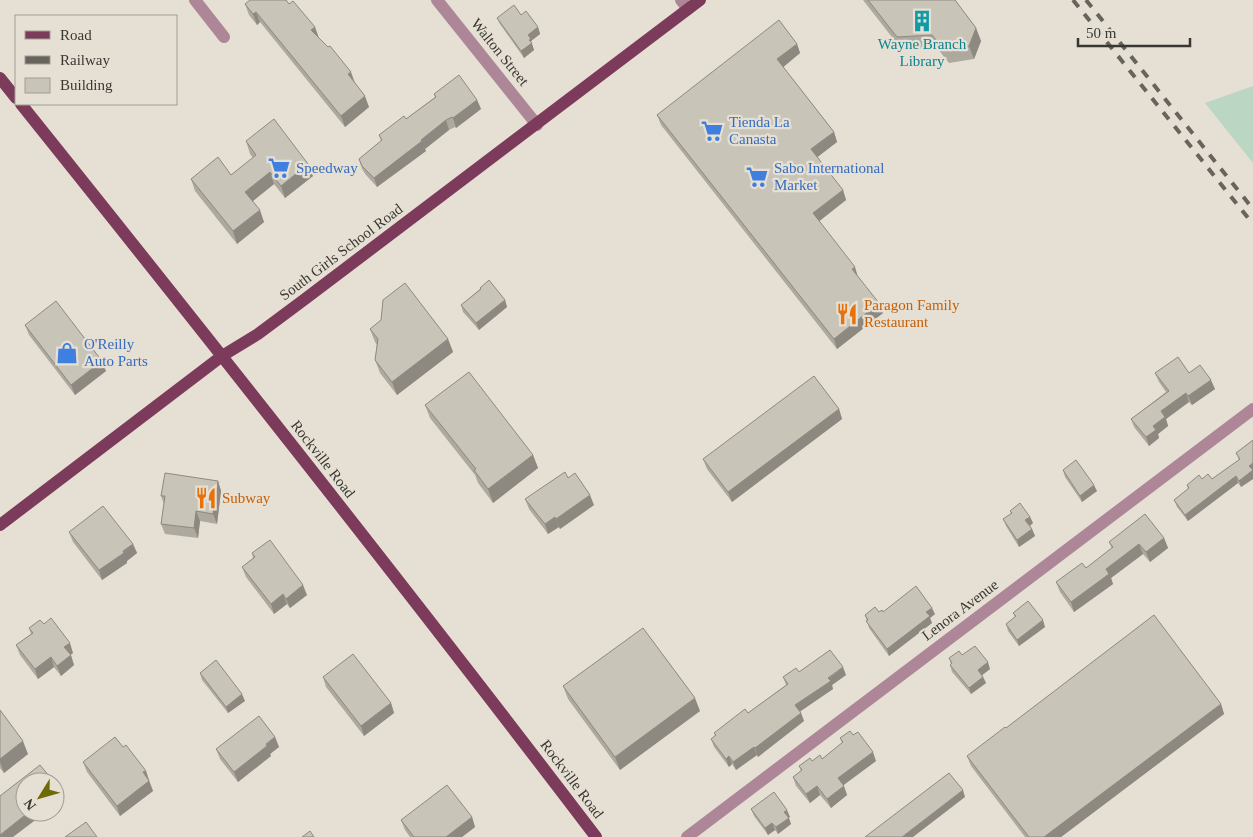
<svg xmlns="http://www.w3.org/2000/svg" width="1253" height="837" viewBox="0 0 1253 837" font-family="Georgia,serif">
<style>
.green{fill:#bbd6c3}
.lines{fill:none;stroke-linecap:round;stroke-linejoin:round}
.minor{stroke:#ad8797;stroke-width:12}
.major{stroke:#7c3b5b;stroke-width:12}
.rail{stroke:#67645d;stroke-width:4;stroke-dasharray:9 9;stroke-linecap:butt}
.wall{fill:#ada99e}
.shaded-wall{fill:#8d8981}
.building{fill:#c9c4b8;stroke:#8d8981}
.labels{text-anchor:middle;stroke-width:4.5;stroke-linejoin:round;paint-order:stroke}
.culture-label{font-size:15px;fill:#0d838f;stroke:#e6e0d4}
.street-label{font-size:15px;fill:#393732;stroke:#e6e0d4}
.shop-label{font-size:15px;fill:#366cbe;stroke:#e6e0d4;text-anchor:start}
.food-label{font-size:15px;fill:#c56008;stroke:#e6e0d4;text-anchor:start}
</style>
<rect width="100%" height="100%" fill="#e6e0d4"/>
<path class="green" d="M 1253,86 L 1253,163 L 1205,103 Z"/>
<g class="lines">
<path class="minor" d="M 195,0 L 224,37
M 437,0 L 537,125
M 681,0 L 688,9
M 687,837 L 1253,409"/>
<path class="major" d="M 0,78 L 16,98
M 21,104 C 215,346 408,590 596,837
M 0,525 L 222,356 L 258,334 L 305,299 L 700,0"/>
<path class="rail" d="M 1073,0 L 1253,224
M 1086,0 L 1253,209"/>
</g>
<path class="wall" d="M 863,0 L 955,0 L 976,28 L 981,41 L 974,59 L 949,63 L 937,48 L 902,50 Z
M 245,4 L 318,37 L 354,82 L 369,107 L 345,127 L 260,22 L 257,25 L 249,15 Z
M 521,15 L 538,27 L 540,34 L 531,41 L 534,50 L 524,58 L 500,24 L 497,18 Z
M 797,44 L 800,53 L 783,67 L 834,132 L 837,142 L 817,157 L 843,190 L 846,200 L 819,221 L 858,277 L 883,313 L 837,349 L 661,125 L 657,115 Z
M 434,94 L 477,100 L 481,109 L 456,128 L 455,127 L 449,130 L 425,149 L 426,151 L 377,187 L 366,175 L 362,169 L 359,159 L 381,141 L 379,135 L 406,119 L 435,97 Z
M 246,141 L 313,176 L 285,198 L 274,184 L 253,201 L 264,222 L 237,244 L 195,191 L 191,179 L 231,175 L 253,158 L 250,154 Z
M 480,289 L 505,300 L 507,307 L 479,330 L 463,312 L 461,305 Z
M 25,325 L 106,371 L 75,395 L 29,335 Z
M 370,329 L 448,339 L 453,352 L 397,395 L 380,373 L 375,360 L 377,345 L 375,342 Z
M 1155,373 L 1189,373 L 1215,389 L 1192,405 L 1189,402 L 1166,419 L 1168,426 L 1158,434 L 1159,438 L 1149,446 L 1134,427 L 1131,419 L 1166,392 L 1159,382 Z
M 425,405 L 533,455 L 538,468 L 493,503 L 478,483 L 475,475 L 430,418 Z
M 839,409 L 842,419 L 732,502 L 707,469 L 703,459 Z
M 1253,440 L 1253,479 L 1241,487 L 1238,483 L 1188,521 L 1177,507 L 1174,500 L 1188,489 L 1187,485 L 1202,479 L 1212,479 L 1239,460 L 1236,453 Z
M 1063,470 L 1097,491 L 1082,502 L 1065,477 Z
M 218,481 L 221,491 L 217,524 L 200,521 L 198,538 L 165,534 L 161,524 L 164,504 L 161,496 Z
M 525,499 L 594,505 L 560,529 L 559,527 L 548,534 L 529,509 Z
M 1010,511 L 1030,517 L 1033,523 L 1030,526 L 1032,529 L 1035,536 L 1019,547 L 1006,526 L 1003,519 L 1011,514 Z
M 69,532 L 133,544 L 137,553 L 127,561 L 127,563 L 102,580 L 73,542 Z
M 1164,538 L 1168,548 L 1150,562 L 1143,554 L 1111,578 L 1113,584 L 1074,612 L 1060,592 L 1056,582 L 1086,568 L 1112,549 L 1109,542 Z
M 252,553 L 307,595 L 290,608 L 287,604 L 274,614 L 246,577 L 242,567 L 253,558 Z
M 879,612 L 883,612 L 935,614 L 930,618 L 932,623 L 889,656 L 869,628 L 865,615 Z
M 1013,613 L 1045,627 L 1019,646 L 1008,631 L 1006,624 L 1015,617 Z
M 29,628 L 73,653 L 70,655 L 74,665 L 61,676 L 54,667 L 38,679 L 20,655 L 16,645 L 31,634 Z
M 962,655 L 990,669 L 982,675 L 986,683 L 971,694 L 952,672 L 950,665 L 951,664 L 949,658 Z
M 799,672 L 846,675 L 832,685 L 833,689 L 800,711 L 804,721 L 758,757 L 757,755 L 736,770 L 732,764 L 729,767 L 714,747 L 711,739 L 715,736 L 714,733 L 748,713 L 786,685 L 783,677 Z
M 200,673 L 245,701 L 228,713 L 202,680 Z
M 323,677 L 391,703 L 394,713 L 364,736 L 326,687 Z
M 563,686 L 700,711 L 620,770 L 568,699 Z
M 1221,704 L 1224,714 L 1061,837 L 1025,837 L 971,766 L 967,756 L 1006,728 Z
M 0,710 L 28,754 L 4,773 L 0,768 Z
M 275,737 L 279,747 L 270,754 L 271,756 L 238,782 L 220,759 L 216,749 Z
M 840,738 L 876,761 L 843,785 L 847,795 L 831,808 L 820,795 L 810,803 L 796,786 L 793,777 L 801,771 L 799,766 L 822,759 L 842,743 Z
M 123,747 L 146,771 L 153,791 L 120,816 L 87,772 L 83,762 Z
M 751,809 L 790,817 L 788,817 L 791,824 L 778,834 L 775,830 L 768,835 L 754,816 Z
M 472,817 L 475,827 L 462,837 L 410,837 L 405,830 L 401,820 Z"/>
<path class="shaded-wall" d="M 256,12 L 260,22 L 257,25 L 253,14 Z
M 315,27 L 319,38 L 311,30 Z
M 538,27 L 540,34 L 531,41 L 534,50 L 524,58 L 521,51 L 528,35 Z
M 976,28 L 981,41 L 974,59 L 969,46 Z
M 797,44 L 800,53 L 781,69 L 777,59 Z
M 351,72 L 355,83 L 348,74 Z
M 365,96 L 369,107 L 345,127 L 341,116 Z
M 477,100 L 481,109 L 456,128 L 453,118 Z
M 446,120 L 449,130 L 425,149 L 426,151 L 377,187 L 374,178 Z
M 834,132 L 837,142 L 815,159 L 811,149 Z
M 308,164 L 313,176 L 285,198 L 281,186 Z
M 270,172 L 274,184 L 249,204 L 245,192 Z
M 843,190 L 846,200 L 817,223 L 813,213 Z
M 260,210 L 264,222 L 237,244 L 233,231 Z
M 855,267 L 858,277 L 852,269 Z
M 505,300 L 507,307 L 479,330 L 476,323 Z
M 879,303 L 883,313 L 837,349 L 834,339 Z
M 448,339 L 453,352 L 397,395 L 392,382 Z
M 102,361 L 106,371 L 75,395 L 71,385 Z
M 1211,380 L 1215,389 L 1192,405 L 1188,396 Z
M 1186,393 L 1189,402 L 1166,419 L 1168,426 L 1158,434 L 1159,438 L 1149,446 L 1146,437 L 1153,426 L 1161,411 Z
M 839,409 L 842,419 L 732,502 L 728,492 Z
M 533,455 L 538,468 L 493,503 L 488,489 Z
M 1253,463 L 1253,479 L 1241,487 L 1239,481 L 1249,466 Z
M 1236,476 L 1238,483 L 1188,521 L 1185,515 Z
M 218,481 L 221,491 L 217,524 L 213,514 Z
M 1094,485 L 1097,491 L 1082,502 L 1080,496 Z
M 590,495 L 594,505 L 560,529 L 556,519 Z
M 196,511 L 200,521 L 198,538 L 194,528 Z
M 555,517 L 559,527 L 548,534 L 545,524 Z
M 1030,517 L 1033,523 L 1028,527 L 1025,520 Z
M 1032,529 L 1035,536 L 1019,547 L 1017,540 Z
M 1164,538 L 1168,548 L 1150,562 L 1146,552 Z
M 133,544 L 137,553 L 127,561 L 127,563 L 102,580 L 99,570 Z
M 1139,544 L 1143,554 L 1111,578 L 1113,584 L 1074,612 L 1071,602 L 1106,569 Z
M 303,585 L 307,595 L 290,608 L 286,599 Z
M 283,594 L 287,604 L 274,614 L 271,604 Z
M 932,608 L 935,614 L 930,618 L 932,623 L 889,656 L 887,649 L 926,612 Z
M 1043,620 L 1045,627 L 1019,646 L 1017,640 Z
M 70,643 L 73,653 L 68,657 L 64,647 Z
M 71,655 L 74,665 L 61,676 L 57,666 Z
M 51,657 L 54,667 L 38,679 L 35,669 Z
M 988,662 L 990,669 L 981,676 L 978,670 Z
M 843,667 L 846,675 L 832,685 L 833,689 L 798,713 L 795,705 Z
M 983,677 L 986,683 L 971,694 L 969,688 Z
M 242,694 L 245,701 L 228,713 L 226,707 Z
M 695,698 L 700,711 L 620,770 L 615,757 Z
M 391,703 L 394,713 L 364,736 L 361,726 Z
M 1221,704 L 1224,714 L 1061,837 L 1044,837 Z
M 801,713 L 804,721 L 758,757 L 755,748 Z
M 275,737 L 279,747 L 270,754 L 271,756 L 238,782 L 234,772 Z
M 23,741 L 28,754 L 4,773 L 0,762 L 0,759 Z
M 754,747 L 757,755 L 736,770 L 733,762 Z
M 873,752 L 876,761 L 841,787 L 838,778 Z
M 729,756 L 732,764 L 729,767 L 726,759 Z
M 146,771 L 149,781 L 143,772 Z
M 149,781 L 153,791 L 120,816 L 117,806 Z
M 817,786 L 820,795 L 810,803 L 806,794 Z
M 844,786 L 847,795 L 831,808 L 827,799 Z
M 59,789 L 63,799 L 55,805 L 55,792 Z
M 963,790 L 965,797 L 913,837 L 902,837 Z
M 787,810 L 790,817 L 787,819 L 784,812 Z
M 29,812 L 46,812 L 13,837 L 0,837 L 0,835 Z
M 472,817 L 475,827 L 462,837 L 446,837 Z
M 789,818 L 791,824 L 778,834 L 776,827 Z
M 772,823 L 775,830 L 768,835 L 765,828 Z"/>
<path class="building" d="M 250,0 L 286,0 L 289,4 L 293,1 L 315,27 L 311,30 L 328,47 L 330,46 L 351,72 L 348,74 L 365,96 L 341,116 L 256,12 L 253,14 L 245,4 Z
M 868,0 L 955,0 L 976,28 L 969,46 L 944,50 L 932,35 L 897,37 Z
M 514,5 L 521,15 L 526,11 L 538,27 L 528,35 L 531,39 L 529,40 L 532,43 L 521,51 L 497,18 Z
M 779,20 L 797,44 L 777,59 L 834,132 L 811,149 L 843,190 L 813,213 L 855,267 L 852,269 L 879,303 L 834,339 L 657,115 Z
M 459,75 L 477,100 L 453,118 L 452,117 L 446,120 L 421,140 L 422,141 L 374,178 L 362,166 L 359,159 L 382,140 L 379,135 L 383,132 L 404,116 L 406,119 L 436,97 L 434,94 Z
M 274,119 L 308,164 L 281,186 L 270,172 L 245,192 L 260,210 L 233,231 L 191,179 L 218,157 L 231,175 L 256,155 L 246,141 Z
M 489,280 L 505,300 L 476,323 L 461,305 L 481,289 L 480,288 Z
M 405,283 L 448,339 L 392,382 L 375,360 L 378,339 L 370,329 L 381,320 L 383,300 Z
M 56,301 L 102,361 L 71,385 L 25,325 Z
M 1178,357 L 1189,373 L 1200,365 L 1211,380 L 1188,396 L 1186,393 L 1161,411 L 1165,417 L 1153,426 L 1156,430 L 1146,437 L 1131,419 L 1169,391 L 1155,373 Z
M 469,372 L 533,455 L 488,489 L 474,470 L 476,469 L 425,405 Z
M 814,376 L 839,409 L 728,492 L 703,459 Z
M 1253,440 L 1253,463 L 1249,466 L 1253,470 L 1239,481 L 1236,476 L 1185,515 L 1174,500 L 1189,488 L 1187,485 L 1199,475 L 1202,479 L 1208,474 L 1212,479 L 1240,459 L 1236,453 Z
M 1076,460 L 1094,485 L 1080,496 L 1063,470 Z
M 565,472 L 568,478 L 575,473 L 590,495 L 556,519 L 555,517 L 545,524 L 525,499 Z
M 165,473 L 218,481 L 213,514 L 196,511 L 194,528 L 161,524 L 165,496 L 161,496 Z
M 1020,503 L 1030,517 L 1025,520 L 1032,529 L 1017,540 L 1003,519 L 1012,513 L 1010,511 Z
M 103,506 L 133,544 L 123,551 L 124,553 L 99,570 L 69,532 Z
M 1145,514 L 1164,538 L 1146,552 L 1139,544 L 1106,569 L 1109,574 L 1071,602 L 1056,582 L 1082,563 L 1086,568 L 1113,547 L 1109,542 Z
M 270,540 L 303,585 L 286,599 L 283,594 L 271,604 L 242,567 L 255,557 L 252,553 Z
M 916,586 L 932,608 L 926,612 L 930,616 L 887,649 L 866,621 L 868,620 L 865,615 L 875,607 L 879,612 L 882,610 L 883,612 Z
M 1028,601 L 1043,620 L 1017,640 L 1006,624 L 1016,616 L 1013,613 Z
M 1154,615 L 1221,704 L 1044,837 L 1029,837 L 967,756 L 1005,727 L 1006,728 Z
M 51,618 L 70,643 L 64,647 L 71,655 L 57,666 L 51,657 L 35,669 L 16,645 L 33,633 L 29,628 L 40,620 L 44,624 Z
M 643,628 L 695,698 L 615,757 L 563,686 Z
M 975,646 L 988,662 L 978,670 L 983,677 L 969,688 L 950,665 L 952,663 L 949,658 L 959,651 L 962,655 Z
M 830,650 L 843,667 L 828,678 L 831,681 L 795,705 L 801,713 L 755,748 L 754,747 L 733,762 L 729,756 L 726,759 L 711,739 L 716,735 L 714,733 L 745,709 L 748,713 L 788,684 L 783,677 L 796,668 L 799,672 Z
M 353,654 L 391,703 L 361,726 L 323,677 Z
M 216,660 L 242,694 L 226,707 L 200,673 Z
M 0,710 L 23,741 L 0,759 Z
M 259,716 L 275,737 L 266,744 L 267,746 L 234,772 L 216,749 Z
M 850,731 L 853,735 L 858,732 L 873,752 L 838,778 L 844,786 L 827,799 L 817,786 L 806,794 L 793,777 L 802,770 L 799,766 L 810,758 L 812,761 L 820,755 L 822,759 L 843,742 L 840,738 Z
M 115,737 L 123,747 L 126,745 L 146,771 L 143,772 L 149,781 L 117,806 L 83,762 Z
M 40,765 L 54,782 L 25,782 L 25,812 L 29,812 L 0,835 L 0,796 Z
M 949,773 L 963,790 L 902,837 L 865,837 Z
M 55,783 L 59,789 L 55,792 Z
M 447,785 L 472,817 L 446,837 L 414,837 L 401,820 Z
M 774,792 L 787,810 L 784,812 L 789,818 L 776,827 L 772,823 L 765,828 L 751,809 Z
M 86,822 L 97,837 L 65,837 Z
M 310,831 L 314,837 L 302,837 Z"/>
<defs>
<g id="building-bare" transform="scale(1.725)"><path d="M-4-6H4V6H1V3H-1V6H-4ZM-2.5-4.3h1.7v1.8h-1.7ZM.8-4.3h1.7v1.8H.8ZM-2.5-1h1.7V.8h-1.7ZM.8-1h1.7V.8H.8Z" fill="#0f9aa8" stroke="#e6e0d4" stroke-width="2.5" paint-order="stroke"/></g>
<g id="supermarket-bare" transform="scale(1.725)"><path d="M-6-5.5h2.5l.6 2H6L4.5 2H-2.5L-4.4-4H-6ZM-1.5 3.2a1.3 1.3 0 1 0 .1 0ZM3 3.2a1.3 1.3 0 1 0 .1 0Z" fill="#3f7fe0" stroke="#e6e0d4" stroke-width="2.5" paint-order="stroke"/></g>
<g id="restaurant-bare" transform="scale(1.725)"><path d="M-5-6h1v4h1v-4h1v4h1v-4h1v5L-1.5 .5V6h-2V.5L-5-1ZM5-6V6H3V1.5H1.5Q1.5-4 5-6Z" fill="#e8710a" stroke="#e6e0d4" stroke-width="2.5" paint-order="stroke"/></g>
<g id="shop-bare" transform="scale(1.725)"><path d="M-5-2.5h2.3a2.7 3.5 0 0 1 5.4 0H5L5.5 6h-11ZM-1.5-2.5h3a1.5 2.3 0 0 0-3 0Z" fill="#3f7fe0" stroke="#e6e0d4" stroke-width="2.5" paint-order="stroke"/></g>
</defs>
<g fill-rule="evenodd">
<use href="#building-bare" x="922" y="21"/>
<use href="#supermarket-bare" x="712" y="131"/>
<use href="#supermarket-bare" x="279" y="168"/>
<use href="#supermarket-bare" x="757" y="177"/>
<use href="#restaurant-bare" x="847" y="314"/>
<use href="#shop-bare" x="67" y="353"/>
<use href="#restaurant-bare" x="206" y="498"/>
</g>
<g class="labels">
<g class="culture-label">
<text x="922" y="49">Wayne Branch<tspan x="922" dy="17">Library</tspan></text>
</g>
<g class="street-label">
<text transform="translate(500 52) rotate(51)" y="5">Walton Street</text>
<text transform="translate(341 252) rotate(-37)" y="5">South Girls School Road</text>
<text transform="translate(323 459) rotate(52)" y="5">Rockville Road</text>
<text transform="translate(960 610) rotate(-37)" y="5">Lenora Avenue</text>
<text transform="translate(572 779) rotate(53)" y="5">Rockville Road</text>
</g>
<g class="shop-label">
<text x="729" y="127">Tienda La<tspan x="729" dy="17">Canasta</tspan></text>
<text x="296" y="173">Speedway</text>
<text x="774" y="173">Sabo International<tspan x="774" dy="17">Market</tspan></text>
<text x="84" y="349">O'Reilly<tspan x="84" dy="17">Auto Parts</tspan></text>
</g>
<g class="food-label">
<text x="864" y="310">Paragon Family<tspan x="864" dy="17">Restaurant</tspan></text>
<text x="222" y="503">Subway</text>
</g>
</g>
<rect x="15" y="15" width="162" height="90" fill="#e6e0d4" stroke="#a19c93"/>
<rect x="25" y="31" width="25" height="8" fill="#7c3b5b" stroke="#a19c93"/>
<text x="60" y="40" font-size="15" fill="#393732">Road</text>
<rect x="25" y="56" width="25" height="8" fill="#67645d" stroke="#a19c93"/>
<text x="60" y="65" font-size="15" fill="#393732">Railway</text>
<rect x="25" y="78" width="25" height="15" fill="#c9c4b8" stroke="#a19c93"/>
<text x="60" y="90" font-size="15" fill="#393732">Building</text>
<g transform="translate(40 797) rotate(233)"><circle r="24" fill="#e6e0d4" stroke="#a19c93"/>
<path d="M0-4L9 19L0 12L-9 19Z" fill="#6e6a06"/>
<text y="-8" font-size="14" font-weight="bold" text-anchor="middle" fill="#393732">N</text>
</g>
<path d="M1078 38v8h112v-8" fill="none" stroke="#393732" stroke-width="2.5"/>
<text x="1086" y="38" font-size="15" fill="#393732" stroke="#e6e0d4" stroke-width="4" paint-order="stroke">50 m</text>
</svg>
